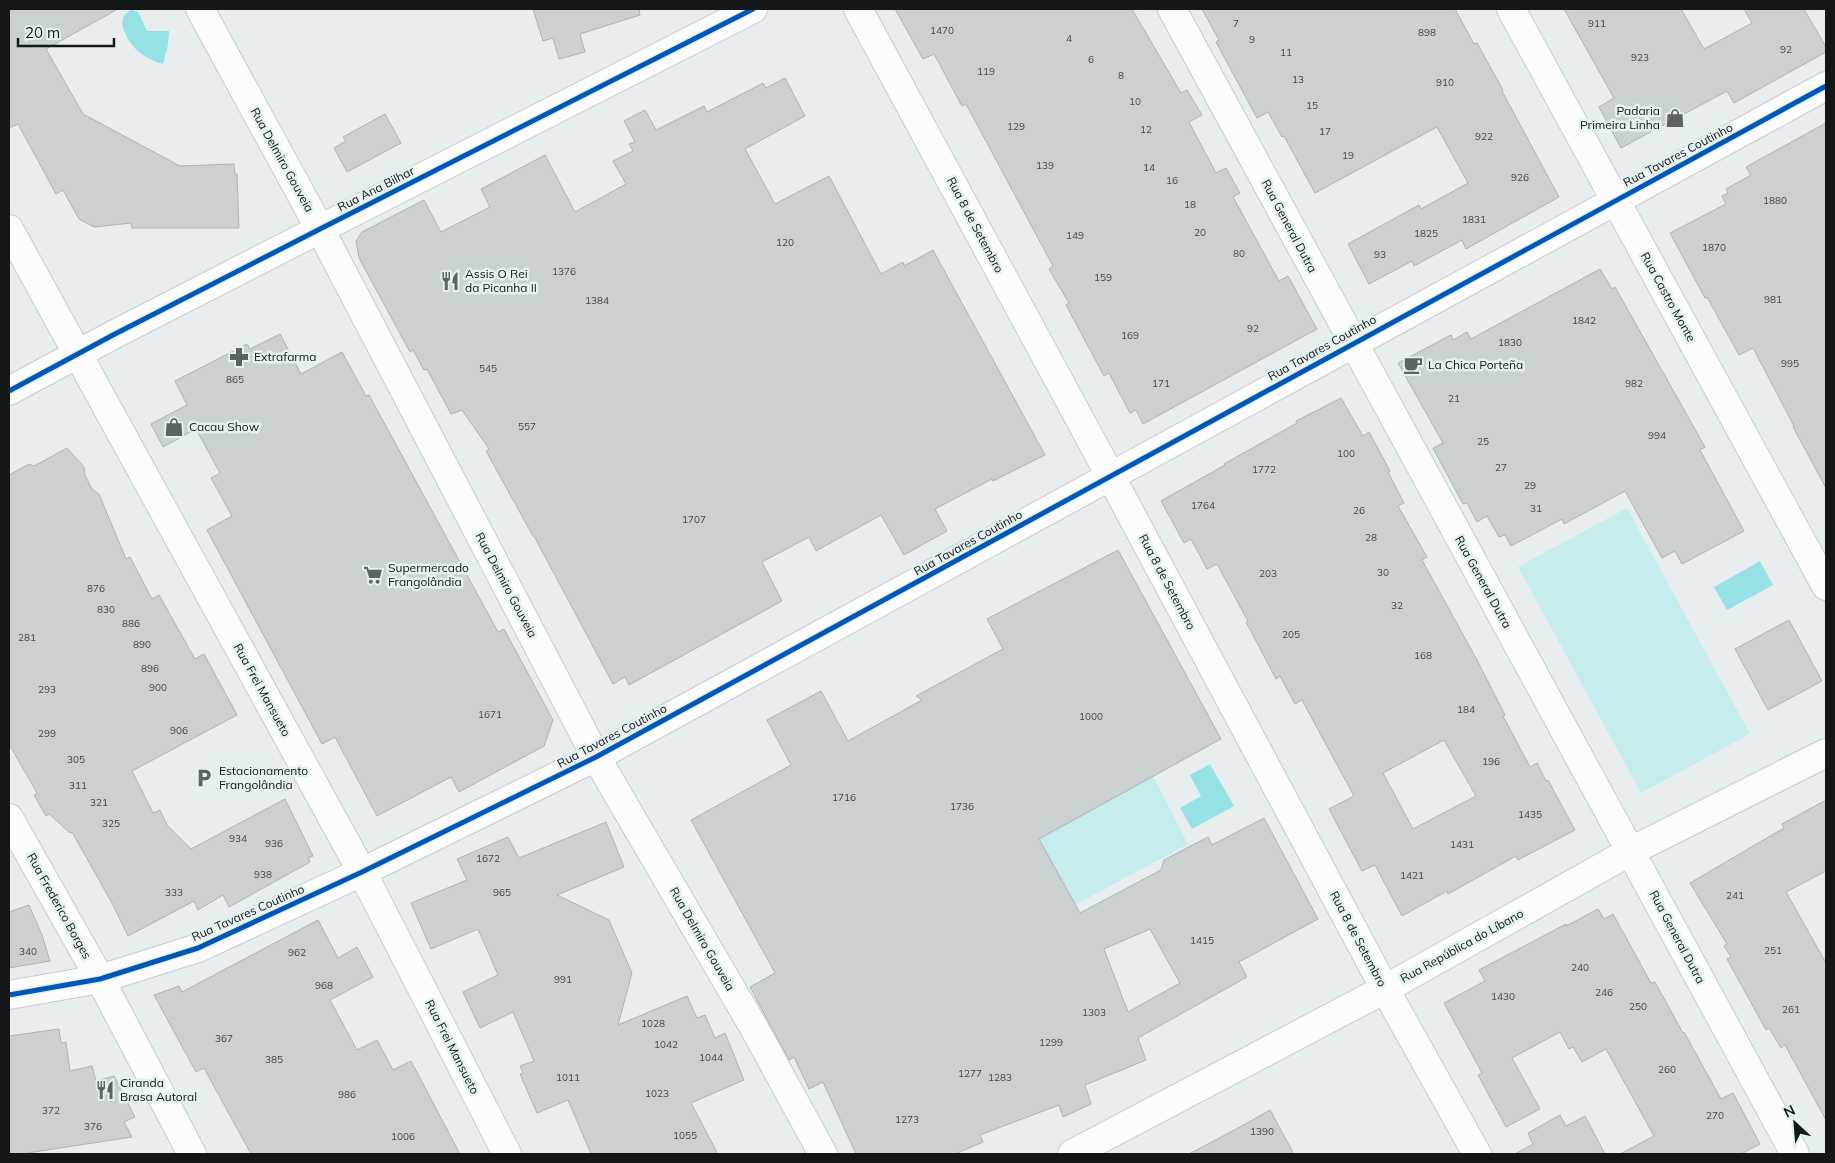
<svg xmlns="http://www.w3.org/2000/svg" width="1835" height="1163" viewBox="0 0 1835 1163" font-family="Mulish,sans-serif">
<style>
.green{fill:#c6eced}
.water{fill:#95e1e4}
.building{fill:#cbd0d0;stroke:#adb2b2;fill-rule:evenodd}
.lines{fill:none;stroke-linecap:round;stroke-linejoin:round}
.minor-casing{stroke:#c6cbcb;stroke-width:30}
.tertiary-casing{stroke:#c6cbcb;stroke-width:30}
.minor{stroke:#fcfcfd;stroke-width:28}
.tertiary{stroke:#fcfcfd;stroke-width:28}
.cycleway-casing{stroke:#e5f1f2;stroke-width:8}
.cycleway{stroke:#0057b8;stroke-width:5}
.labels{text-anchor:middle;stroke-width:5;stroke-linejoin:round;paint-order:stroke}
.number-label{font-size:10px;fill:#414545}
.poi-label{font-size:12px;fill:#131717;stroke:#e5f1f2;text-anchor:start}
.street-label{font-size:12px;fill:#131717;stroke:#e5f1f2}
</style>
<rect width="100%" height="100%" fill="#e8eeef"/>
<path class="green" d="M 1627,508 L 1750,734 L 1641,793 L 1518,567 Z
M 1153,776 L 1188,844 L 1075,905 L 1039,839 Z"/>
<path class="water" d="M 132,10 L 138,12 L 147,31 L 169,31 L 168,45 L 163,64 C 155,62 145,57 139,52 C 128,43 112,17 132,10 Z
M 1760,561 L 1773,585 L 1727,610 L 1714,587 Z
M 1210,764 L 1234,806 L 1192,829 L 1180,808 L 1201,796 L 1190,775 Z"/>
<path class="building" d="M 9,9 L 118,9 L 46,49 L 83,114 L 180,166 L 234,164 L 235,174 L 237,174 L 239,228 L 132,228 L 131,223 L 94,227 L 79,219 L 63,190 L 56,194 L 18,124 L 9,128 Z
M 533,9 L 639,9 L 640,15 L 580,34 L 585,52 L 559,59 L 553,38 L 543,41 Z
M 895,9 L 1132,9 L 1181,93 L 1187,90 L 1202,115 L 1189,122 L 1216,173 L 1226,168 L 1240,193 L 1233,197 L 1279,281 L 1288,276 L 1317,329 L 1143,424 L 1136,410 L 1130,413 L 1109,373 L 1104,376 L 1066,305 L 1069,303 L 1049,269 L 1053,266 L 966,104 L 962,106 L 934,54 L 923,59 Z
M 1202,9 L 1455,9 L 1474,44 L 1477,43 L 1503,90 L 1502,91 L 1559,197 L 1466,249 L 1462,240 L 1414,266 L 1412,261 L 1369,284 L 1348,244 L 1419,205 L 1421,209 L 1468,183 L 1437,127 L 1315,193 L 1284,136 L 1282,137 L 1268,112 L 1257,118 L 1216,42 L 1219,40 Z
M 1564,9 L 1681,9 L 1704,49 L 1752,23 L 1744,9 L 1804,9 L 1826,47 L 1826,52 L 1734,103 L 1727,91 L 1621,148 L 1599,107 L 1614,98 Z
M 785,78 L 805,116 L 745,149 L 775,204 L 829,176 L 881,274 L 903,262 L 904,266 L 933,250 L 1045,455 L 993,481 L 992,479 L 935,509 L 947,531 L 904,555 L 881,515 L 816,551 L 809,537 L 762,562 L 782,601 L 629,685 L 625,677 L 613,684 L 534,536 L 533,536 L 486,451 L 489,449 L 462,410 L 451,414 L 427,369 L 424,370 L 413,350 L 410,352 L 359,258 L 356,241 L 362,232 L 424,200 L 441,232 L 490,207 L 481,189 L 545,155 L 575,212 L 626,184 L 613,161 L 633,151 L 629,144 L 635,142 L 624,121 L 645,110 L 656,130 L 704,106 L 707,112 L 763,83 L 766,88 Z
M 385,114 L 401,143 L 347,172 L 334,148 L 346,141 L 343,137 Z
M 1826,123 L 1826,488 L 1793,427 L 1794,426 L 1753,348 L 1739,355 L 1707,297 L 1705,298 L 1670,233 L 1726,204 L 1722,196 L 1728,193 L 1726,189 L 1751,175 L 1746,167 Z
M 1600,269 L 1612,289 L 1615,287 L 1705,447 L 1700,450 L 1744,531 L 1682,564 L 1675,551 L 1662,558 L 1625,491 L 1564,524 L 1562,519 L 1511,546 L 1505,535 L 1499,537 L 1487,516 L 1477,522 L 1467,503 L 1463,504 L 1433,448 L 1443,443 L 1398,363 L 1451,335 L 1453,340 L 1467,332 L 1471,339 Z
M 280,334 L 301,374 L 342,352 L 366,396 L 369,395 L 498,632 L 504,629 L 553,720 L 544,746 L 459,792 L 451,777 L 377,816 L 335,737 L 322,744 L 207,530 L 232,516 L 211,478 L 220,473 L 196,429 L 163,447 L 151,424 L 187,405 L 175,381 L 247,344 L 250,349 Z
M 1341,398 L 1363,436 L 1369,432 L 1390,471 L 1388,472 L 1404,503 L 1398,506 L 1427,557 L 1422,560 L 1477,660 L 1505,715 L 1503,716 L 1530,767 L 1537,763 L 1546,781 L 1548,780 L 1575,830 L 1518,860 L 1516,856 L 1448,894 L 1447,891 L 1402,916 L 1375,865 L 1362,871 L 1329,809 L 1354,796 L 1302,700 L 1295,704 L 1280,676 L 1276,679 L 1246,622 L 1248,621 L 1217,564 L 1207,569 L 1191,539 L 1184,543 L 1161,501 L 1225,465 L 1224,464 L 1297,423 L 1296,421 ZM 1444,740 L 1476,796 L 1413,829 L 1383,773 Z
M 67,448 L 84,467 L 85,475 L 92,489 L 99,494 L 126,559 L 130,557 L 152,599 L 159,595 L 195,659 L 204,654 L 237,715 L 132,771 L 153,813 L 160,810 L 167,825 L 191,849 L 285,799 L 313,856 L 308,858 L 310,862 L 229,907 L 223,895 L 198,910 L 194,901 L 128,936 L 112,903 L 72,832 L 70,833 L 49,814 L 46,816 L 34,795 L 37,793 L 9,744 L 9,475 L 29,464 L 34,466 Z
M 1118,550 L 1221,739 L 1039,839 L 1080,913 L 1161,870 L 1164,860 L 1208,837 L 1212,845 L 1264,818 L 1318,919 L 1239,962 L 1247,977 L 1138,1038 L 1146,1060 L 1085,1085 L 1091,1104 L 1063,1117 L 1059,1105 L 980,1135 L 983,1142 L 955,1154 L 856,1154 L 823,1082 L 809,1089 L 794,1057 L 789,1060 L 750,987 L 775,973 L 691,820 L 791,765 L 767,720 L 821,691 L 848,741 L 922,700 L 916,696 L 1003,649 L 987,619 ZM 1150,929 L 1180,983 L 1128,1012 L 1104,949 Z
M 1789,620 L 1822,681 L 1768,710 L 1735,649 Z
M 1826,800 L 1826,871 L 1786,892 L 1826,963 L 1826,1120 L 1785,1045 L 1781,1048 L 1769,1028 L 1766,1030 L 1727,959 L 1731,957 L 1724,946 L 1727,944 L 1690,883 L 1784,828 L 1782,824 Z
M 606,822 L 624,867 L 557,895 L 609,920 L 632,973 L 618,1025 L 687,996 L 697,1018 L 705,1015 L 715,1038 L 725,1033 L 744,1080 L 691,1103 L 718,1154 L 591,1154 L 568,1100 L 537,1113 L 520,1074 L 523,1073 L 520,1066 L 534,1061 L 513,1012 L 480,1028 L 463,992 L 498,975 L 478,929 L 431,949 L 411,903 L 467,880 L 457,859 L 508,837 L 519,858 Z
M 29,905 L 42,935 L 50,961 L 9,968 L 9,912 Z
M 1598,909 L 1604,919 L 1613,914 L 1651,983 L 1655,982 L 1683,1033 L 1684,1032 L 1721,1099 L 1733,1093 L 1760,1144 L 1741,1154 L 1620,1154 L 1654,1136 L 1606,1049 L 1582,1062 L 1573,1047 L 1569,1049 L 1560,1032 L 1512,1058 L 1540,1109 L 1506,1127 L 1478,1075 L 1482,1073 L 1444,1003 L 1485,981 L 1479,970 L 1566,924 L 1566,926 Z
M 318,920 L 338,958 L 357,947 L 373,977 L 330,1000 L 357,1050 L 377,1040 L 393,1070 L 411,1061 L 460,1154 L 251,1154 L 204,1068 L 196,1072 L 154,995 L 179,986 L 182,992 Z
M 59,1029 L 61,1043 L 66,1042 L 70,1071 L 92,1066 L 96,1081 L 114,1076 L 135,1117 L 124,1122 L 132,1137 L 21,1154 L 9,1154 L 9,1036 Z
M 1270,1110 L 1294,1154 L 1189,1154 L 1240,1127 Z
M 1560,1115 L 1566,1126 L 1585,1116 L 1605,1154 L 1515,1154 L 1533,1144 L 1528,1133 Z"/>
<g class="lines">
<g class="minor-casing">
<path id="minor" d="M 200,9 L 320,229 L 596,757 L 753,1026 L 823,1154
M 858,9 L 1111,477 L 1385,989 L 1477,1154
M 1172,9 L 1795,1154
M 1511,9 L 1826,586
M 9,229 L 362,872 L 507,1154
M 9,391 L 113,335 L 320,229 L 753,9
M 9,818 L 100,979 L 192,1154
M 1072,1154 L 1385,989 L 1631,851 L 1826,753"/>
</g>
<g class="tertiary-casing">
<path id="tertiary" d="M 9,995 L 100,979 L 198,948 L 362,872 L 596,757 L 1826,86"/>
</g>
<use href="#minor" class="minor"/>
<use href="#tertiary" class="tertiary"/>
<g class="cycleway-casing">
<path id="cycleway" d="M 9,391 L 113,335 L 320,229 L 753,9
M 9,995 L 100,979 L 198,948 L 362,872 L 596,757 L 1826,86"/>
</g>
<use href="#cycleway" class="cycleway"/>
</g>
<defs>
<g id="shop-bare" transform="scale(1.5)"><path d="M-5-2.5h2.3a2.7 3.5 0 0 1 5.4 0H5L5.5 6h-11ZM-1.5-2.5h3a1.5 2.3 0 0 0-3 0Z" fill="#5e6263" stroke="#e5f1f2" stroke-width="2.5" paint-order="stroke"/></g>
<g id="restaurant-bare" transform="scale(1.5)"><path d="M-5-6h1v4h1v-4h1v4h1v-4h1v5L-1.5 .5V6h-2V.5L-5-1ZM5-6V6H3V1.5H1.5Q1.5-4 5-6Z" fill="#5e6263" stroke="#e5f1f2" stroke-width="2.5" paint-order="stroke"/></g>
<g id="pharmacy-bare" transform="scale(1.5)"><path d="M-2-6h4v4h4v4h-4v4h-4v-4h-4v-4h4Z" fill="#5e6263" stroke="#e5f1f2" stroke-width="2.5" paint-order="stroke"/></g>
<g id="cafe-bare" transform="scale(1.5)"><path d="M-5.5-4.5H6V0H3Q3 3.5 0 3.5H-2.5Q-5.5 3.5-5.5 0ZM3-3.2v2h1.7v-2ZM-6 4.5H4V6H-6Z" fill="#5e6263" stroke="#e5f1f2" stroke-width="2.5" paint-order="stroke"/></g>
<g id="supermarket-bare" transform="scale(1.5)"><path d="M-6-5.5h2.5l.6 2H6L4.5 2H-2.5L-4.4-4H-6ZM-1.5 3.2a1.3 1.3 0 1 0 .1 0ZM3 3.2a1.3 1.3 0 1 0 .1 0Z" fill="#5e6263" stroke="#e5f1f2" stroke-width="2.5" paint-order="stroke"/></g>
<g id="parking-bare" transform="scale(1.5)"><path d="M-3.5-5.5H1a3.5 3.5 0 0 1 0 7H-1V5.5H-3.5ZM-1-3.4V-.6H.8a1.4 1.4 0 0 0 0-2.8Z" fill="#5e6263" stroke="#e5f1f2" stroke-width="2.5" paint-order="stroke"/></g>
</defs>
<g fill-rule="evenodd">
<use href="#shop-bare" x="1675" y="118"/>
<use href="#restaurant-bare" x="450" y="281"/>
<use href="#pharmacy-bare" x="239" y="357"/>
<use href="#cafe-bare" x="1413" y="365"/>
<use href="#shop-bare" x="174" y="427"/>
<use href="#supermarket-bare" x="373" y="575"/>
<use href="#parking-bare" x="204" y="778"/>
<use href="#restaurant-bare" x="105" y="1090"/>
</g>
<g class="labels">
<g class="number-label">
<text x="1236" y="27">7</text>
<text x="1597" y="27">911</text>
<text x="942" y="34">1470</text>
<text x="1427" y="36">898</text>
<text x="1069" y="42">4</text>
<text x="1252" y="43">9</text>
<text x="1786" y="53">92</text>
<text x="1286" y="56">11</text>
<text x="1640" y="61">923</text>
<text x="1091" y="63">6</text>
<text x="986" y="75">119</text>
<text x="1121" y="79">8</text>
<text x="1298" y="83">13</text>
<text x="1445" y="86">910</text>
<text x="1135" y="105">10</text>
<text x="1312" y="109">15</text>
<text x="1016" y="130">129</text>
<text x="1146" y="133">12</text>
<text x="1325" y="135">17</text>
<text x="1484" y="140">922</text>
<text x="1348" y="159">19</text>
<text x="1045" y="169">139</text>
<text x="1149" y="171">14</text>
<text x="1520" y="181">926</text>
<text x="1172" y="184">16</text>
<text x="1775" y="204">1880</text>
<text x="1190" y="208">18</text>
<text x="1474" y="223">1831</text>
<text x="1200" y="236">20</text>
<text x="1426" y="237">1825</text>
<text x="1075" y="239">149</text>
<text x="785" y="246">120</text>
<text x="1714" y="251">1870</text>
<text x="1239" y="257">80</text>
<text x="1380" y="258">93</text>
<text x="564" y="275">1376</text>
<text x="1103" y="281">159</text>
<text x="1773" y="303">981</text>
<text x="597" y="304">1384</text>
<text x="1584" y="324">1842</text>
<text x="1253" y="332">92</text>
<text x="1130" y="339">169</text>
<text x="1510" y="346">1830</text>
<text x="1790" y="367">995</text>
<text x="488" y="372">545</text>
<text x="235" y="383">865</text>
<text x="1161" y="387">171</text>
<text x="1634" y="387">982</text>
<text x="1454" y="402">21</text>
<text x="527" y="430">557</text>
<text x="1657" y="439">994</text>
<text x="1483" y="445">25</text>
<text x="1346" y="457">100</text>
<text x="1501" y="471">27</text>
<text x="1264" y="473">1772</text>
<text x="1530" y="489">29</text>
<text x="1203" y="509">1764</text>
<text x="1536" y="512">31</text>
<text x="1359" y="514">26</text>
<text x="694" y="523">1707</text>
<text x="1371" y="541">28</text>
<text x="1383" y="576">30</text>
<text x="1268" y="577">203</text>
<text x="96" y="592">876</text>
<text x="1397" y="609">32</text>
<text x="106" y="613">830</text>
<text x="131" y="627">886</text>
<text x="1291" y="638">205</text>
<text x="27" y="641">281</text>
<text x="142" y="648">890</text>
<text x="1423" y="659">168</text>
<text x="150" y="672">896</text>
<text x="158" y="691">900</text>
<text x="47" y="693">293</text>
<text x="1466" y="713">184</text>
<text x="490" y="718">1671</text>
<text x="1091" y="720">1000</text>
<text x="179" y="734">906</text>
<text x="47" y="737">299</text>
<text x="76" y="763">305</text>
<text x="1491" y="765">196</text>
<text x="78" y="789">311</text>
<text x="844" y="801">1716</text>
<text x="99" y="806">321</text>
<text x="962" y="810">1736</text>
<text x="1530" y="818">1435</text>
<text x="111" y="827">325</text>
<text x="238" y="842">934</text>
<text x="274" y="847">936</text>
<text x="1462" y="848">1431</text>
<text x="488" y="862">1672</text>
<text x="263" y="878">938</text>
<text x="1412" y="879">1421</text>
<text x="174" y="896">333</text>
<text x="502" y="896">965</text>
<text x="1735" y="899">241</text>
<text x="1202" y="944">1415</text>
<text x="1773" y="954">251</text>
<text x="28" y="955">340</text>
<text x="297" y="956">962</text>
<text x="1580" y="971">240</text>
<text x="563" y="983">991</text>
<text x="324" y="989">968</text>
<text x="1604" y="996">246</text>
<text x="1503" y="1000">1430</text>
<text x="1638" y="1010">250</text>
<text x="1791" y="1013">261</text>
<text x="1094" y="1016">1303</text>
<text x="653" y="1027">1028</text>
<text x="224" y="1042">367</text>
<text x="1051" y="1046">1299</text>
<text x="666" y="1048">1042</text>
<text x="711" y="1061">1044</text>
<text x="274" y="1063">385</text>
<text x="1667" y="1073">260</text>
<text x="970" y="1077">1277</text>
<text x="568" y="1081">1011</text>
<text x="1000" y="1081">1283</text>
<text x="657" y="1097">1023</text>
<text x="347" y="1098">986</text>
<text x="51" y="1114">372</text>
<text x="1715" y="1119">270</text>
<text x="907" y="1123">1273</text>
<text x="93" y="1130">376</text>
<text x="1262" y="1135">1390</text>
<text x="685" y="1139">1055</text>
<text x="403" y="1140">1006</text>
</g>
<g class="poi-label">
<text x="1660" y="115" text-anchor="end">Padaria<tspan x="1660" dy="14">Primeira Linha</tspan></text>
<text x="465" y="278">Assis O Rei<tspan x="465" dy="14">da Picanha II</tspan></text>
<text x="254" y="361">Extrafarma</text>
<text x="1428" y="369">La Chica Porteña</text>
<text x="189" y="431">Cacau Show</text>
<text x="388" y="572">Supermercado<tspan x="388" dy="14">Frangolândia</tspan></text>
<text x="219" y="775">Estacionamento<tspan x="219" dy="14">Frangolândia</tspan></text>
<text x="120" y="1087">Ciranda<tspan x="120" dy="14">Brasa Autoral</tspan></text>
</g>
<g class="street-label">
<text transform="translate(1678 155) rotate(-28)" y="4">Rua Tavares Coutinho</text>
<text transform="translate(282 160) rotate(61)" y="4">Rua Delmiro Gouveia</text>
<text transform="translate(376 189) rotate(-27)" y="4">Rua Ana Bilhar</text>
<text transform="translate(975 225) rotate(62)" y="4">Rua 8 de Setembro</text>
<text transform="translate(1289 226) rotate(62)" y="4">Rua General Dutra</text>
<text transform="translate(1668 297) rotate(61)" y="4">Rua Castro Monte</text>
<text transform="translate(1322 348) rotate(-29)" y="4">Rua Tavares Coutinho</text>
<text transform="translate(968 543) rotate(-29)" y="4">Rua Tavares Coutinho</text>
<text transform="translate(1167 582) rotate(62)" y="4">Rua 8 de Setembro</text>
<text transform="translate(1483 582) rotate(61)" y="4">Rua General Dutra</text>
<text transform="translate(506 585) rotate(62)" y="4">Rua Delmiro Gouveia</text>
<text transform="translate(262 690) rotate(61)" y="4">Rua Frei Mansueto</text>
<text transform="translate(612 736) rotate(-28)" y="4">Rua Tavares Coutinho</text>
<text transform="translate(59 906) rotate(61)" y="4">Rua Frederico Borges</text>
<text transform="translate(248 913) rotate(-24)" y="4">Rua Tavares Coutinho</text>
<text transform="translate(1677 937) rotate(62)" y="4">Rua General Dutra</text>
<text transform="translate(702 939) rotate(60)" y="4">Rua Delmiro Gouveia</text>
<text transform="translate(1358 939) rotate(62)" y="4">Rua 8 de Setembro</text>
<text transform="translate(1462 946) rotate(-29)" y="4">Rua República do Líbano</text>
<text transform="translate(452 1047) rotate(63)" y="4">Rua Frei Mansueto</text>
</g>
</g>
<rect width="1835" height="1163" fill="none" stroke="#131717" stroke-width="20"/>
<g transform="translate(1795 1123) rotate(334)" stroke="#e5f1f2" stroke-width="4" paint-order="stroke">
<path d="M0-4L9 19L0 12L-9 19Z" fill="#131717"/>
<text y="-8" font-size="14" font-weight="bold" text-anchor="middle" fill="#131717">N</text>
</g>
<path d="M18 38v8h96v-8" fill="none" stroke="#131717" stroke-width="2.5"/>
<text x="25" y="38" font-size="15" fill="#131717" stroke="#e5f1f2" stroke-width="4" paint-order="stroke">20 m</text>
</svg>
